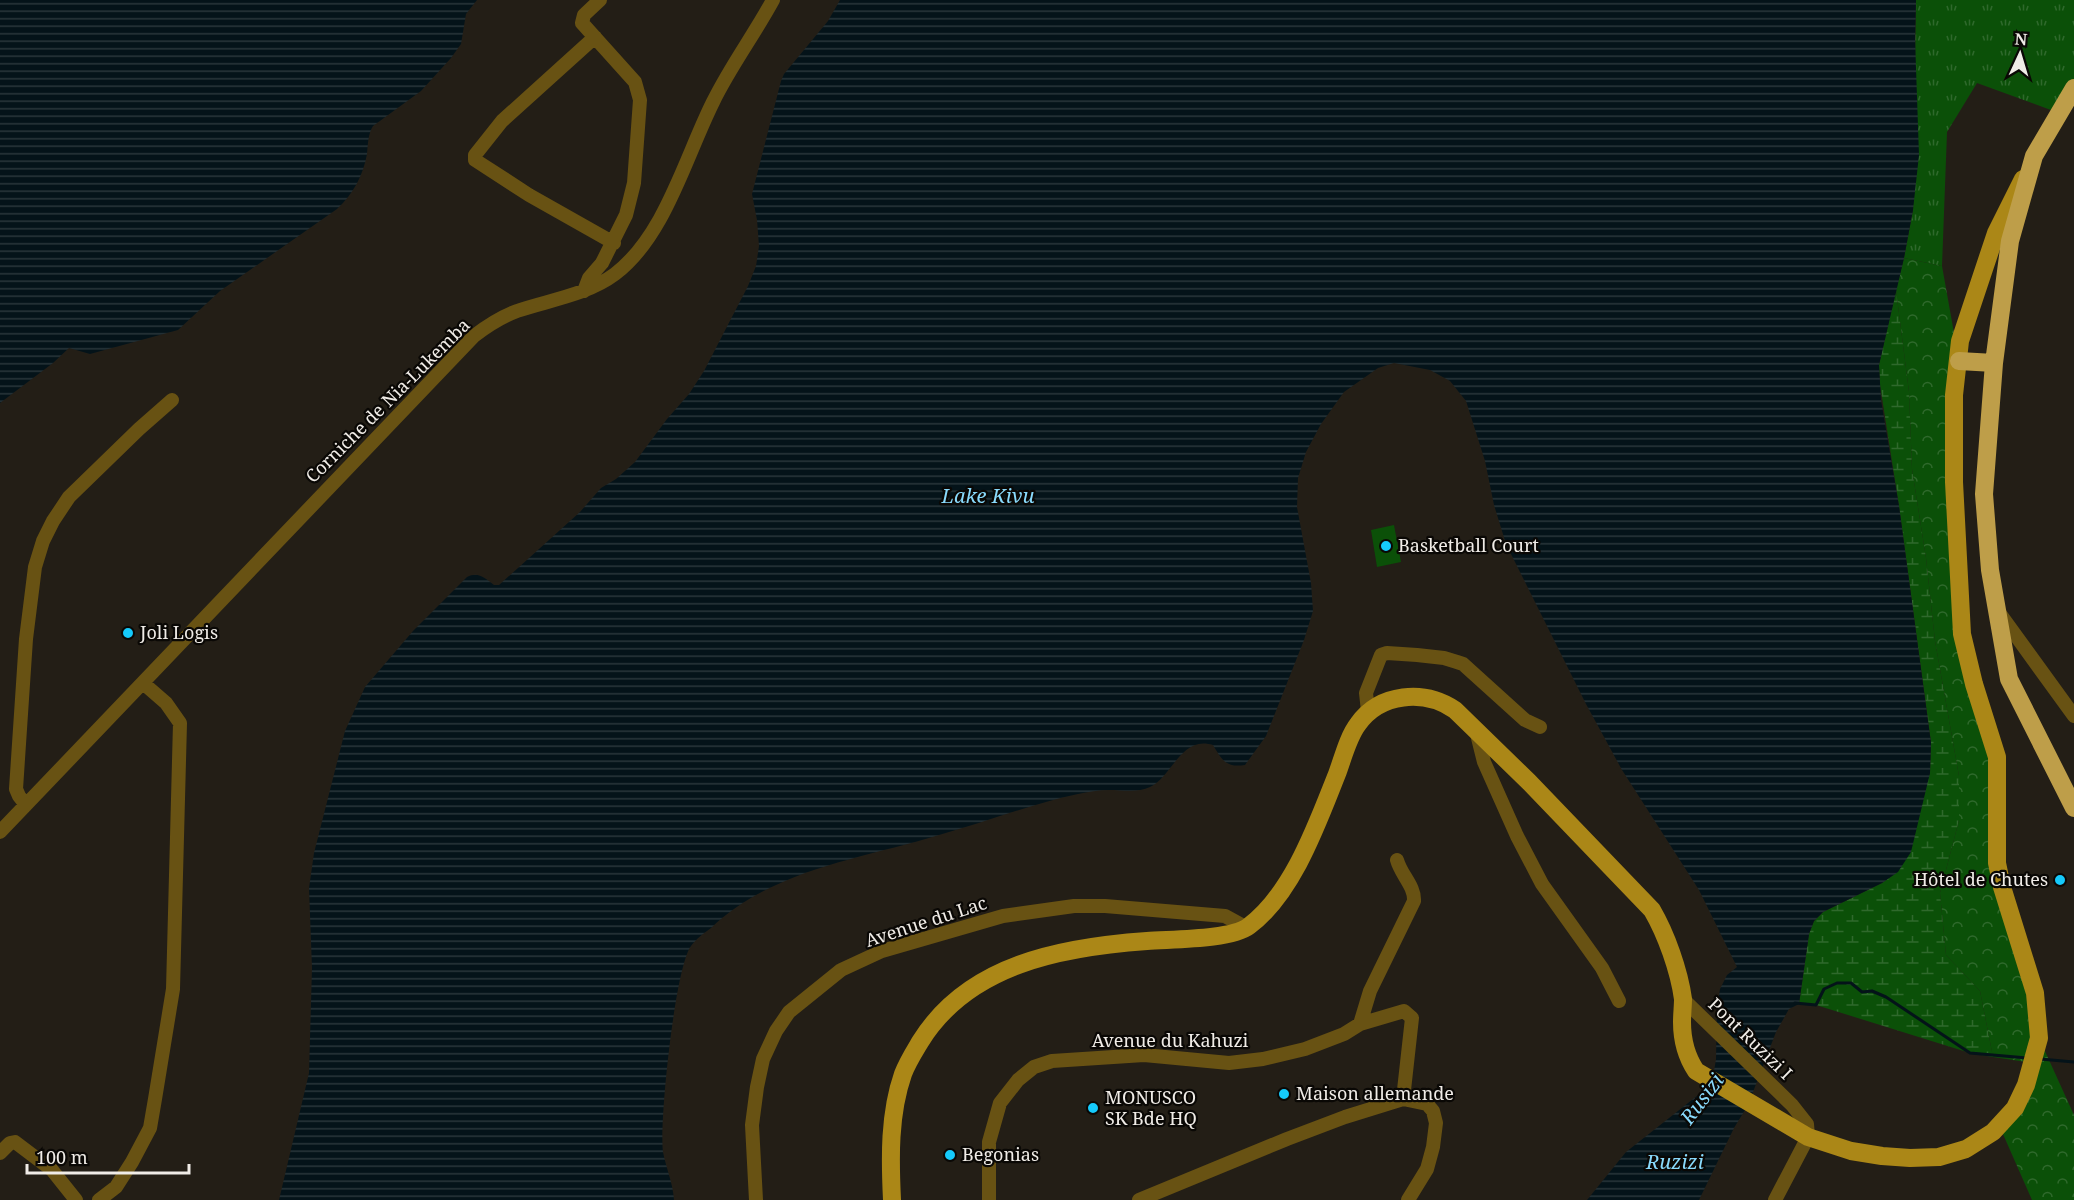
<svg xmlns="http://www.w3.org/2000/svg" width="2074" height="1200" viewBox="0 0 2074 1200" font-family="'Noto Serif',serif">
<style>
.grass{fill:url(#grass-tufts)}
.forest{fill:url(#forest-crowns)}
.wetland{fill:url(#wetland-marsh)}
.garden{fill:#0b5008}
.water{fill:url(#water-rules)}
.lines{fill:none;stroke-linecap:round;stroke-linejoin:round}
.stream{stroke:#041319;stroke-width:3}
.minor{stroke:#685213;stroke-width:14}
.major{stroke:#ab8717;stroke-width:18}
.highway{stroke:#be9e49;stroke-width:18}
.poi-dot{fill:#15cafb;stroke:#0a0805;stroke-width:2}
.labels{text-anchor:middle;stroke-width:4.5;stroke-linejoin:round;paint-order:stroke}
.street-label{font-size:18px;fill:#f0ece7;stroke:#0a0805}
.poi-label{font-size:18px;fill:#f0ece7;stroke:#0a0805;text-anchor:start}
.water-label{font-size:20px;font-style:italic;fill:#89dafc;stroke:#0a0805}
</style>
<defs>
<pattern id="grass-tufts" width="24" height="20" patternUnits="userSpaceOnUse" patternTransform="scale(1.5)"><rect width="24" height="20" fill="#0b5008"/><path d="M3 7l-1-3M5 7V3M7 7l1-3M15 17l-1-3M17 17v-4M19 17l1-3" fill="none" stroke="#2f692c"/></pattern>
<pattern id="forest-crowns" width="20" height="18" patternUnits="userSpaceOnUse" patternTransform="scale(1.5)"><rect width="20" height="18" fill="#0b5008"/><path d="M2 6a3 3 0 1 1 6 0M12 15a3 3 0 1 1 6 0" fill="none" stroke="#2f692c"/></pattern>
<pattern id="wetland-marsh" width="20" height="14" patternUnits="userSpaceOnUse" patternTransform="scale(1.5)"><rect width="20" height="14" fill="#0b5008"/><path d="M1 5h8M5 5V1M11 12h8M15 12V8" fill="none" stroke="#2f692c"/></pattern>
<pattern id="water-rules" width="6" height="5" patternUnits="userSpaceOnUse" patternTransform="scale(1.5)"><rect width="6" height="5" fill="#041319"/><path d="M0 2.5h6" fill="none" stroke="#29363a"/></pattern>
</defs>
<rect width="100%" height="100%" fill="#231e16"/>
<path class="grass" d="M 1916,0 L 2074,0 L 2074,88 L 2059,113 L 1977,83 L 1947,132 L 1942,266 L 1904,258 L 1913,210 Z"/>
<path class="forest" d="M 1904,258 L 1942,266 L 1959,361 L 1958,596 L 1986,725 L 1997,841 L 2039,1038 L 2074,1115 L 2074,1200 L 2032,1200 L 1999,1125 L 2033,1063 L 1993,1057 L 1980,991 L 1946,955 L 1940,893 L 1959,820 L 1959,776 L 1935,641 L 1926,558 L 1912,469 L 1909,392 L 1896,290 Z"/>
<path class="wetland" d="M 1896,290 L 1909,392 L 1912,469 L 1926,558 L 1935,641 L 1959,776 L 1959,820 L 1940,893 L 1946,955 L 1980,991 L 1993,1057 L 1970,1053 L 1816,1005 L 1799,1004 L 1809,934 L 1814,921 L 1823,912 L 1882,883 L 1898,871 L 1930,773 L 1931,742 L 1899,506 L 1880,385 L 1879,365 Z"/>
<path class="garden" d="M 1394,525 L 1401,562 L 1377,567 L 1371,530 Z"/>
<path class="water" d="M 0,0 L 477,0 L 466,14 L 461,44 L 451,58 L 421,91 L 373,126 C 368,134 368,144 367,154 C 363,176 353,194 337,209 L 220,291 L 178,330 L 90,354 L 69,348 L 53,363 L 0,403 Z
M 840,0 L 1916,0 L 1915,39 L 1919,155 L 1913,210 L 1904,258 L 1879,365 L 1881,400 L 1899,506 L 1931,743 L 1930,773 L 1911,852 L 1898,872 L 1882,883 L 1823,912 L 1814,921 L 1809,934 L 1799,1004 L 1789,1009 L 1776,1032 L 1748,1105 L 1734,1128 L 1699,1200 L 1587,1200 L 1626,1152 L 1702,1092 L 1713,1077 L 1716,1059 L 1717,1007 L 1720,989 L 1727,975 L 1737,967 L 1699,890 L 1622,770 L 1586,704 L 1506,544 L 1494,505 L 1485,461 L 1466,401 L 1450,381 L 1430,370 L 1394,363 L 1378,368 L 1344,392 L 1321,424 L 1306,452 L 1298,478 L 1297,507 L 1311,583 L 1313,611 L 1304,640 L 1266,736 L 1245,765 C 1226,768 1222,760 1213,745 C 1181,735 1173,776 1150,787 C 1138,793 1123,790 1109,790 C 1099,790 1088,792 1078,794 C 1031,804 986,822 939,835 C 861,859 773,869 711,928 C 704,933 696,939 691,946 C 675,967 659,1123 663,1152 C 666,1168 673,1183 674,1200 L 279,1200 L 309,1073 L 312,968 L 309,888 L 314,853 L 345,731 L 365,687 L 413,631 L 467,577 C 478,571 485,578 494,585 L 499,585 L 580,512 L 601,488 L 616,479 L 635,462 L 667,419 L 689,394 L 704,371 L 748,286 L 756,266 L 759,246 L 757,220 L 752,194 L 781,81 L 784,74 L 828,21 Z"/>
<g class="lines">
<path class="stream" d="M 1795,1003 L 1816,1005 L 1824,989 L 1837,983 L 1851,983 L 1862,992 L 1872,991 L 1886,997 L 1970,1053 L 2027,1058
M 2040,1059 L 2074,1062"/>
<path class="minor" d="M 595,37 L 502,121 L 475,155 L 475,160 L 529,195 L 614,243
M 584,291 L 589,278 L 602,263 L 626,215 L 634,183 L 640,100 L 635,82 L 582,23 L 584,15 L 600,0
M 1998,611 L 2074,716
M 1368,711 L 1366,693 L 1381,655 L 1387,653 L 1417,655 L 1444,658 L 1457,662 L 1463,664 L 1525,720 L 1540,727
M 1476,730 L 1484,762 L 1517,836 L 1542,884 L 1602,968 L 1619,1001
M 26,805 L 19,796 L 16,789 L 26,639 L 35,567 L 43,541 L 53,521 L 69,497 L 139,429 L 172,400
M 0,832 L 474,336 C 487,326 501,317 517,311 C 549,300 587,295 615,274 C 665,236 685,158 713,102 C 730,67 754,35 773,0
M 1683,999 L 1792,1105 L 1807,1124 L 1808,1137 L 1775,1200
M 1360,1024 L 1370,991 L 1414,901 C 1415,886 1401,875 1397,860
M 0,1153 L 10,1143 L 15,1142 L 52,1170 L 76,1200
M 99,1200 L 116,1187 L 132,1162 L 150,1128 L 155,1099 L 173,989 L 180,723 L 166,703 L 143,683
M 756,1200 L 752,1125 L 757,1087 L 763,1059 L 776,1031 L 789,1012 L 841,970 L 882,951 L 1003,916 L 1074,906 L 1105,906 L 1225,916 L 1247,928
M 989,1200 L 989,1142 L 1000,1103 L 1018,1080 L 1034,1067 L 1052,1061 L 1144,1055 L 1229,1063 L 1263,1059 L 1305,1049 L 1344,1034 L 1360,1024 L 1404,1011 L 1412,1018 L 1403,1099
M 1139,1200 L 1287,1139 L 1345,1117 L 1403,1099 L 1427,1104 L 1433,1111 L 1436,1123 L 1433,1147 L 1427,1169 L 1408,1200"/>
<path class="major" d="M 892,1200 C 890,1159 889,1114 903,1074 C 907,1063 914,1052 920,1042 C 968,964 1062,947 1147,941 C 1171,939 1231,940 1249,926 C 1293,893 1317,824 1337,774 C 1343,758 1348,737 1358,724 C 1380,693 1424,689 1455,710 L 1529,782 L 1652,910 C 1666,934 1679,970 1683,999 C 1683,1006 1682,1014 1682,1022 C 1682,1040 1686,1056 1696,1071 L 1808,1137 L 1851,1151 L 1882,1156 L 1910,1158 L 1939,1157 L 1966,1149 L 1993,1132 L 2015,1108 L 2026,1085 L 2039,1038 L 2035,993 L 2002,887 L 1997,863 L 1997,757 L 1974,684 L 1962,634 L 1954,482 L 1954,395 L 1960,341 L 1996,233 L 2023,179"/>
<path class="highway" d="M 2074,88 L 2034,156 L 2010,241 L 1994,363 L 1984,494 L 1990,570 L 2009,679 L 2074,808
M 1959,361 L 1994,363"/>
</g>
<g class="poi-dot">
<circle cx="1386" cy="546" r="6"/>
<circle cx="128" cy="633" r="6"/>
<circle cx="2060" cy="880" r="6"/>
<circle cx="1284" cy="1094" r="6"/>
<circle cx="1093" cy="1108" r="6"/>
<circle cx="950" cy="1155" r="6"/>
</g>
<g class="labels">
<g class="street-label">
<text transform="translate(388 401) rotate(-45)" y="6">Corniche de Nia-Lukemba</text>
<text transform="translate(926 922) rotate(-18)" y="6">Avenue du Lac</text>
<text transform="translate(1750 1039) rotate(44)" y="6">Pont Ruzizi I</text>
<text x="1170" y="1047">Avenue du Kahuzi</text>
</g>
<g class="poi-label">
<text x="1398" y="552">Basketball Court</text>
<text x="140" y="639">Joli Logis</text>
<text x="2048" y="886" text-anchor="end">Hôtel de Chutes</text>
<text x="1296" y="1100">Maison allemande</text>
<text x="1105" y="1104">MONUSCO<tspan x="1105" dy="21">SK Bde HQ</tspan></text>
<text x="962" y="1161">Begonias</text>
</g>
<g class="water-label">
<text x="988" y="503">Lake Kivu</text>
<text transform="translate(1702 1099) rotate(-53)" y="7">Rusizi</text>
<text x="1675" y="1169">Ruzizi</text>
</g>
</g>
<g transform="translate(2020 54) rotate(4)" stroke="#0a0805" stroke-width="4.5" paint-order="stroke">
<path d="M0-4.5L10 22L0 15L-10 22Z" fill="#f0ece7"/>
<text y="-9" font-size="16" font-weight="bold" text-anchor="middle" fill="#f0ece7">N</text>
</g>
<path d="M27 1164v9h162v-9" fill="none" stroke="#f0ece7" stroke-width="3"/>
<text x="36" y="1164" font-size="18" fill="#f0ece7" stroke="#0a0805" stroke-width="4.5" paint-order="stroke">100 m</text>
</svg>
